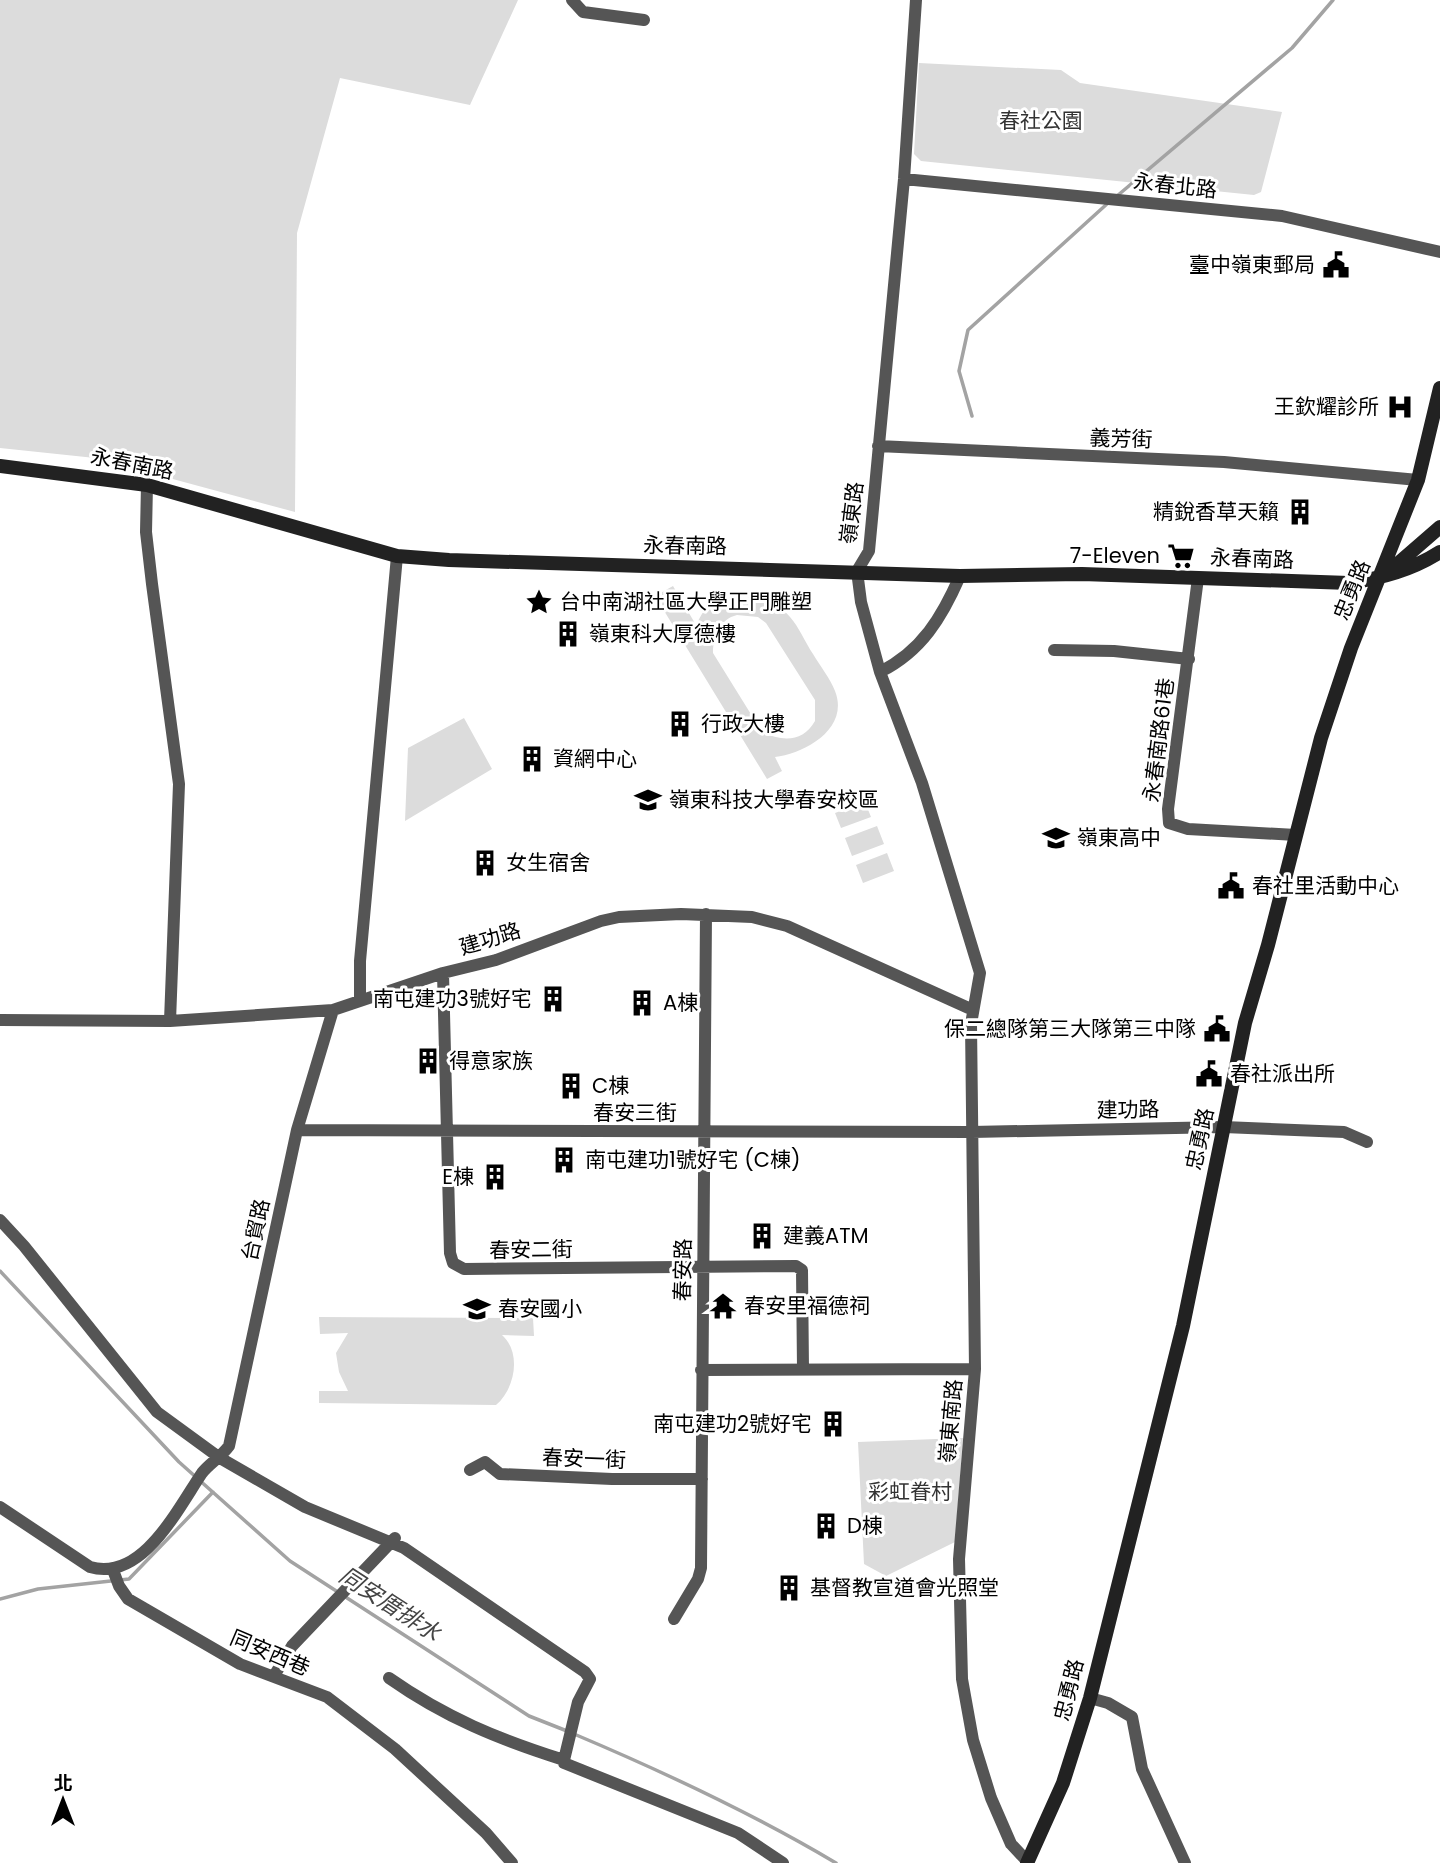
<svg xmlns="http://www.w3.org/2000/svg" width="1440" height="1863" viewBox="0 0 1440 1863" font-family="Poppins,'Noto Sans TC',sans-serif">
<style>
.green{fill:#dcdcdc;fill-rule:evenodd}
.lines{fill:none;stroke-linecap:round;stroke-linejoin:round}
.stream{stroke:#a3a3a3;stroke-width:3.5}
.street{stroke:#555;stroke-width:12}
.secondary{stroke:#222;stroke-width:14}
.labels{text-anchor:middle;stroke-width:6;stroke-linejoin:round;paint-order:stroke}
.park-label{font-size:21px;fill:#333;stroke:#fff}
.street-label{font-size:21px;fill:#000;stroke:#fff}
.poi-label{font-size:21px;fill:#000;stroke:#fff;text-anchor:start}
.water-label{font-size:23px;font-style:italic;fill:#444;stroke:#fff}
</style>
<rect width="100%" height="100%" fill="#fff"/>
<path class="green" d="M 0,0 L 518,0 L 470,105 L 340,78 L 297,233 L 295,512 L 95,458 L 0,448 Z
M 919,63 L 1061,70 L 1080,83 L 1282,112 L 1261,192 L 1254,195 L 921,161 L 914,154 Z
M 673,586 L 696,625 C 698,621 701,615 704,611 C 725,586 771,592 790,617 C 799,627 805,642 813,654 C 820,666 830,678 835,691 C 850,729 804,754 775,757 L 782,771 L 767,779 L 655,596 ZM 737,615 L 758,617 L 766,623 L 815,700 L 815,721 C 803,742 783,742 762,732 L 713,653 C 713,636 720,619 737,615 Z
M 464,718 L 492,769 L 405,821 L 408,748 Z
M 865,802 L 871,817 L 841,828 L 835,813 Z
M 877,826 L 884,844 L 852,856 L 845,838 Z
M 887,853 L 894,871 L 863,883 L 856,865 Z
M 319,1317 L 533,1318 L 534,1336 L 502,1335 C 522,1353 515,1389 496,1405 L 319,1403 L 319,1391 L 348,1391 L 339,1372 L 336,1353 L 348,1333 L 320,1334 Z
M 963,1438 L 955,1542 L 886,1576 L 864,1564 L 858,1442 Z"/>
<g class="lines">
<path class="stream" d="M 1117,196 L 1292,48 L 1333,0
M 972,416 L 959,371 L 968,330 L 1108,203
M 0,1271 L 179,1462 L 290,1561 L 529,1716 L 567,1731
M 0,1599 L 38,1589 L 129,1579 L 213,1492
M 574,1734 C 664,1772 752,1813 836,1863"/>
<path class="street" d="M 572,0 L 583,12 L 644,20
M 916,0 L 904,179 L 869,551 L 857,571 L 861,602 L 880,672 L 922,783 L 980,973 L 971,1024 L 975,1369 L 959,1559 L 962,1679 L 973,1740 L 991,1798 L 1011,1844 L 1028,1862
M 904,179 L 1282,216 L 1440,252
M 878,446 L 1224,462 L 1418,480
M 147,485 L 146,532 L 152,584 L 179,784 L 170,1021
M 1198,578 L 1168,809 L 1169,823 L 1188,829 L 1296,835
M 1054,650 L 1114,651 L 1189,659
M 880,672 C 922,651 942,617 960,576
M 443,973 L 450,1253 L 453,1263 L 464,1269 L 796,1266 L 802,1270 L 803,1369
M 360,999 L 360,961 L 397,556
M 0,1020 L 170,1021 L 333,1010 L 443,973 L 496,960 L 601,921 L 619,917 L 681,914 L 752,917 L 787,926 L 973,1010
M 297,1130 L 972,1132 L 1224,1127 L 1344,1132 L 1367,1142
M 0,1220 L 24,1246 L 157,1412 L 220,1458 L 305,1507 L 404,1548 L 585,1672 L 590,1679 L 578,1702 L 564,1760
M 701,1370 L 975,1369
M 470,1470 L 485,1462 L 500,1474 L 612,1479 L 702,1479
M 0,1507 L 90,1567 C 142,1582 177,1510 202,1473 C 209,1464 221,1457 229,1446 L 297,1130 L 333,1010
M 113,1570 L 119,1586 L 128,1599 L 240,1664 L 327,1697 L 395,1749 L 486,1833 L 512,1863
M 674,1619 L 698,1579 L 701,1568 L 706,914
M 274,1676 L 292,1646 L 395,1538
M 389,1678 C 446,1718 498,1739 564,1760 L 564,1763 L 738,1833 L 783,1863
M 1090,1698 L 1108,1703 L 1132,1717 L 1142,1769 L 1185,1863"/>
<path class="secondary" d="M 0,466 L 147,485 L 397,556 L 449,560 L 960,576 L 1082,574 L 1349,583 C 1382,578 1412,570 1440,552
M 1387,573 L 1440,527
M 1027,1863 L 1063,1783 L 1090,1698 L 1183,1326 L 1245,1023 L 1268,945 L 1321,738 L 1351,648 L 1418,480 L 1440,388"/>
</g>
<defs>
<g id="civic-bare" transform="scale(2.1)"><path d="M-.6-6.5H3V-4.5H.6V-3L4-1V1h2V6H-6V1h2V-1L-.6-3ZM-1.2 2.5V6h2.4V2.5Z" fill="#000" stroke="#fff" stroke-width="2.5" paint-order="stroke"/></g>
<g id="hospital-bare" transform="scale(2.1)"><path d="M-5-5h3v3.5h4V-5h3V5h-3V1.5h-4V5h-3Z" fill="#000" stroke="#fff" stroke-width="2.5" paint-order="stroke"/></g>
<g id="building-bare" transform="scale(2.1)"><path d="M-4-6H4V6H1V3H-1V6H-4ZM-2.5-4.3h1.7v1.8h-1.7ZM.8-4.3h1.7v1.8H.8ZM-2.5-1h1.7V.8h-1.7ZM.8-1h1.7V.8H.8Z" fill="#000" stroke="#fff" stroke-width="2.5" paint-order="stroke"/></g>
<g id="supermarket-bare" transform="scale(2.1)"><path d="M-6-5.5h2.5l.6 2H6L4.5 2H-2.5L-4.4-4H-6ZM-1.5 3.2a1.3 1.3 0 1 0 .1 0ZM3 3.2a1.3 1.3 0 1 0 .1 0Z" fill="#000" stroke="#fff" stroke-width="2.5" paint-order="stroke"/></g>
<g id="sight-bare" transform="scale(2.1)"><path d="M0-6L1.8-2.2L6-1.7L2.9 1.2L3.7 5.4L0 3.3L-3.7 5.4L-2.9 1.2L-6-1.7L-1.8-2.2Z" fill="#000" stroke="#fff" stroke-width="2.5" paint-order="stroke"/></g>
<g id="university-bare" transform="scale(2.1)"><path d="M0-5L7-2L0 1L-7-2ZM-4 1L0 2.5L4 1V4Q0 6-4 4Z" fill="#000" stroke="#fff" stroke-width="2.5" paint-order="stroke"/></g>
<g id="school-bare" transform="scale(2.1)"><path d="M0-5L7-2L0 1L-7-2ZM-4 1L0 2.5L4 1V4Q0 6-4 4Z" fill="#000" stroke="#fff" stroke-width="2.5" paint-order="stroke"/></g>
<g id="temple-bare" transform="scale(2.1)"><path d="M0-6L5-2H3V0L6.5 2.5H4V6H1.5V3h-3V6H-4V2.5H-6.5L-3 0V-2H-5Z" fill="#000" stroke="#fff" stroke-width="2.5" paint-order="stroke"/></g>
</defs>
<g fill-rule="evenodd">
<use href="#civic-bare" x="1336" y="265"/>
<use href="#hospital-bare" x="1400" y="407"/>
<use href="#building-bare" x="1300" y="512"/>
<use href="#supermarket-bare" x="1181" y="556"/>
<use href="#sight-bare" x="539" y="602"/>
<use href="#building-bare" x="568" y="634"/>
<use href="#building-bare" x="680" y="724"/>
<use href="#building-bare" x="532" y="759"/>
<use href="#university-bare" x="648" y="800"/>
<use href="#school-bare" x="1056" y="838"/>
<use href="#building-bare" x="485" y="863"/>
<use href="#civic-bare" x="1231" y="886"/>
<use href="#building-bare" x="553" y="999"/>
<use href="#building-bare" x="642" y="1003"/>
<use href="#civic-bare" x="1217" y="1029"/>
<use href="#building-bare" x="428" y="1061"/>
<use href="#civic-bare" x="1209" y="1074"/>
<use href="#building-bare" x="571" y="1086"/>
<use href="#building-bare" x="564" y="1160"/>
<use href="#building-bare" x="495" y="1177"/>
<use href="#building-bare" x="762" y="1236"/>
<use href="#temple-bare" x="723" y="1306"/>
<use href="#school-bare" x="477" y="1309"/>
<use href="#building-bare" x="833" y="1424"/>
<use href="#building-bare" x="826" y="1526"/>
<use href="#building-bare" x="789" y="1588"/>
</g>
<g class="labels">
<g class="park-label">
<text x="1041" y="128">春社公園</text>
<text x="910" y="1499">彩虹眷村</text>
</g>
<g class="street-label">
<text transform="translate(1175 186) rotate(6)" y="7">永春北路</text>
<text transform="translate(1121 439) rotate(2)" y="7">義芳街</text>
<text transform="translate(132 464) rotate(11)" y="7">永春南路</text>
<text transform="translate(852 513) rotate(-83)" y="7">嶺東路</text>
<text transform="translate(685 546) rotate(1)" y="7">永春南路</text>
<text transform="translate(1252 559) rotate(2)" y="7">永春南路</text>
<text transform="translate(1352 590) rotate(-68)" y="7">忠勇路</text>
<text transform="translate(1159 740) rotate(-83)" y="7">永春南路61巷</text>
<text transform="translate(490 939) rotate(-17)" y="7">建功路</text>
<text transform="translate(1128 1110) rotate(-1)" y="7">建功路</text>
<text x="635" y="1120">春安三街</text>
<text transform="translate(1200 1139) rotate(-78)" y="7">忠勇路</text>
<text transform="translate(256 1230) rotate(-78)" y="7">台貿路</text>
<text transform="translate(531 1250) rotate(-1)" y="7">春安二街</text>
<text transform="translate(683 1270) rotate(-89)" y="7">春安路</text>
<text transform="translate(951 1421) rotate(-85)" y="7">嶺東南路</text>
<text transform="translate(584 1459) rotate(2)" y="7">春安一街</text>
<text transform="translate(270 1653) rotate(23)" y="7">同安西巷</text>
<text transform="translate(1069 1690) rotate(-76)" y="7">忠勇路</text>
</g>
<g class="poi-label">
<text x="1315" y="272" text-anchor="end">臺中嶺東郵局</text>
<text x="1379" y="414" text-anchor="end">王欽耀診所</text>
<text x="1279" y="519" text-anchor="end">精銳香草天籟</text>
<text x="1160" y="563" text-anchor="end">7-Eleven</text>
<text x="560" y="609">台中南湖社區大學正門雕塑</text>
<text x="589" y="641">嶺東科大厚德樓</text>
<text x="701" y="731">行政大樓</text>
<text x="553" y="766">資網中心</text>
<text x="669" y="807">嶺東科技大學春安校區</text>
<text x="1077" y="845">嶺東高中</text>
<text x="506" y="870">女生宿舍</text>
<text x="1252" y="893">春社里活動中心</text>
<text x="532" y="1006" text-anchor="end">南屯建功3號好宅</text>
<text x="663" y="1010">A棟</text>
<text x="1196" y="1036" text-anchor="end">保二總隊第三大隊第三中隊</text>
<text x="449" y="1068">得意家族</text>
<text x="1230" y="1081">春社派出所</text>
<text x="592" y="1093">C棟</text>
<text x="585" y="1167">南屯建功1號好宅 (C棟)</text>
<text x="474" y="1184" text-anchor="end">E棟</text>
<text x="783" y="1243">建義ATM</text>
<text x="744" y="1313">春安里福德祠</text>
<text x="498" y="1316">春安國小</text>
<text x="812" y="1431" text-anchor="end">南屯建功2號好宅</text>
<text x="847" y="1533">D棟</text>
<text x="810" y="1595">基督教宣道會光照堂</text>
</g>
<g class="water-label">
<text transform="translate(390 1604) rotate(33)" y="8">同安厝排水</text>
</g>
</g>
<g transform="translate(63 1800)" stroke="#ffffff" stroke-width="5" paint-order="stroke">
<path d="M0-5L12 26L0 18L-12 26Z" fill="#000000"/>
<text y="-10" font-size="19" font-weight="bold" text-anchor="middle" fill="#000000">北</text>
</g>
</svg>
